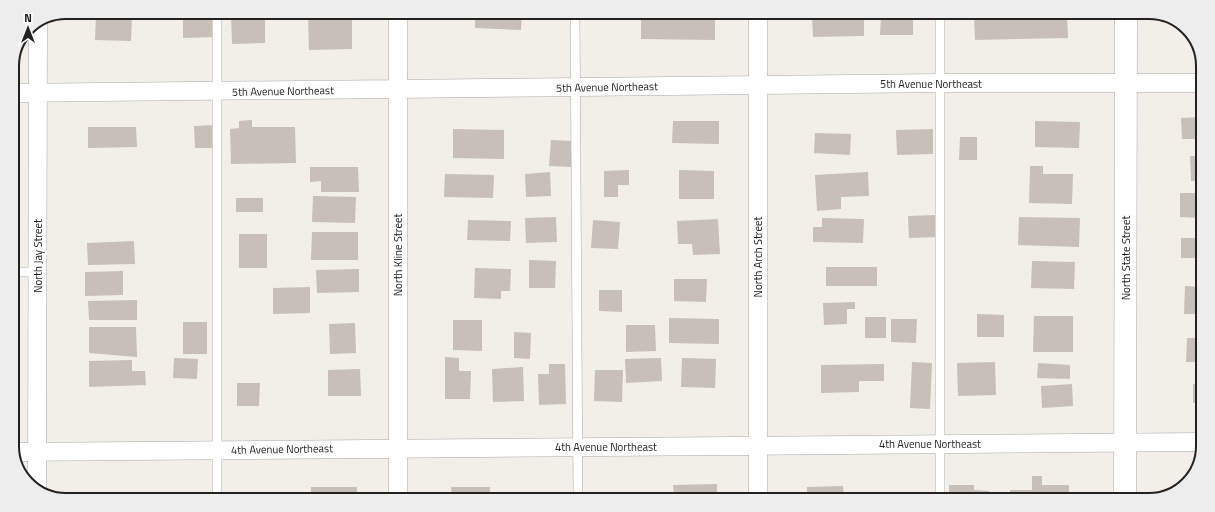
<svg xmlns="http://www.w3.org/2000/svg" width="1215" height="512" viewBox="0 0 1215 512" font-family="'Titillium Web',sans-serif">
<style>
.building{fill:#c7bfb8}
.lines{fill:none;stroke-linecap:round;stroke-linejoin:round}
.service-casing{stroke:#a9a9a9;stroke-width:10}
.minor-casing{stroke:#a9a9a9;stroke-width:19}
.tertiary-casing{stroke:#a9a9a9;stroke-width:23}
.service{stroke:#fff;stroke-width:9}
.minor{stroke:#fff;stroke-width:18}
.tertiary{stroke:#fff;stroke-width:22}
.labels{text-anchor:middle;stroke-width:4;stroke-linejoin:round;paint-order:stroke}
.street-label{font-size:11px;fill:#222;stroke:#fff}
.rim{fill:none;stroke:#222;stroke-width:2}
</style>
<rect width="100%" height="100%" fill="#f2efe9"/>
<path class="building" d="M 231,13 L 265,13 L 265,43 L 232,44 Z
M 308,13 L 352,13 L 352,49 L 309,50 Z
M 183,14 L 215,14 L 216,37 L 183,38 Z
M 475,14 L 522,14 L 521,30 L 475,28 Z
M 641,14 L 715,14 L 715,40 L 641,39 Z
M 96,15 L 132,16 L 131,41 L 95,40 Z
M 812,15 L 853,15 L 853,20 L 864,20 L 864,36 L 813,37 Z
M 881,15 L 913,15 L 913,35 L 880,35 Z
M 974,15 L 1067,16 L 1068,38 L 975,40 Z
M 1202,117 L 1202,139 L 1182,139 L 1181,118 Z
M 252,120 L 252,127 L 295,127 L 296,163 L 231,164 L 230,129 L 239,128 L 239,121 Z
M 673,121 L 719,121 L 719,144 L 672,143 Z
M 1035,121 L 1080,122 L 1079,148 L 1035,147 Z
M 214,125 L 215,148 L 195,148 L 194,126 Z
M 88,127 L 136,127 L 137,147 L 88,148 Z
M 453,129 L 504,130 L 504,159 L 453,158 Z
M 933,129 L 933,154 L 897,155 L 896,130 Z
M 815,133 L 851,134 L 850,155 L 814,153 Z
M 960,137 L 977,137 L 977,160 L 959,160 Z
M 551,140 L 572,141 L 571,167 L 549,166 Z
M 1190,156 L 1202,156 L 1202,181 L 1191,181 Z
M 1030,166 L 1043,166 L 1043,174 L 1073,174 L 1072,204 L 1029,203 Z
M 310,167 L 358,167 L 359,192 L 321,192 L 321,181 L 310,182 Z
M 629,170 L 629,185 L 618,185 L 618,197 L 604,197 L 604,171 Z
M 679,170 L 714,171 L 714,199 L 679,199 Z
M 550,172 L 551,196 L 526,197 L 525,174 Z
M 868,172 L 869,196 L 841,197 L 841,209 L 817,211 L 815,175 Z
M 445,174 L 494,175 L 493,198 L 444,197 Z
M 1180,193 L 1202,193 L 1201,218 L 1180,217 Z
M 313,196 L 356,197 L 355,223 L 312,222 Z
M 236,198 L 263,198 L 263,212 L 236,212 Z
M 936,215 L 937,237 L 909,238 L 908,216 Z
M 556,217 L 557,242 L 526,243 L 525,218 Z
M 1019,217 L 1080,218 L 1079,247 L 1018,245 Z
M 822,218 L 864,219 L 863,243 L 813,242 L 813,227 L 822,227 Z
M 718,219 L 720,254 L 693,255 L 692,244 L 678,244 L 677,221 Z
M 468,220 L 511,221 L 510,241 L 467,240 Z
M 593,220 L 620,222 L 618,249 L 591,248 Z
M 312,232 L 358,232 L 358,260 L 311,260 Z
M 239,234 L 267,234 L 267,268 L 239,268 Z
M 1181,238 L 1201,238 L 1201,258 L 1181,258 Z
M 134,241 L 135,264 L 88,265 L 87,243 Z
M 529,260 L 556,261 L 555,288 L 529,288 Z
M 1032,261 L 1075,262 L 1074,289 L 1031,288 Z
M 826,267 L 877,267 L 877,286 L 826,286 Z
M 475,268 L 511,269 L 510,291 L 501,291 L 501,299 L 474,298 Z
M 359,269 L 359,292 L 317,293 L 316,270 Z
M 123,271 L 123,295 L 85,296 L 85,272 Z
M 674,279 L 707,279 L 706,302 L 674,301 Z
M 1185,286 L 1201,287 L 1200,314 L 1184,314 Z
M 310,287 L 310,313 L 273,314 L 273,288 Z
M 599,290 L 622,290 L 622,312 L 599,311 Z
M 137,300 L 137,320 L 89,320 L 88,301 Z
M 855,302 L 855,309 L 847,309 L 847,324 L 824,325 L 823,303 Z
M 977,314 L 1004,315 L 1004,337 L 977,337 Z
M 1034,316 L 1073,316 L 1073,352 L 1033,352 Z
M 865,317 L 886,317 L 886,338 L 865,338 Z
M 669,318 L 719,319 L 719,344 L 669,343 Z
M 891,319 L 917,319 L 916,343 L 891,342 Z
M 453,320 L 482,320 L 482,351 L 453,350 Z
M 183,322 L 207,322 L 207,354 L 183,354 Z
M 355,323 L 356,353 L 330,354 L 329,324 Z
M 626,325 L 655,325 L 656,351 L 626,352 Z
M 89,327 L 136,327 L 137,357 L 89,353 Z
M 514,332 L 531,333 L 530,359 L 514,358 Z
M 1187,338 L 1200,338 L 1200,362 L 1186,362 Z
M 445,357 L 459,358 L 459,371 L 471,371 L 470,399 L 445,399 Z
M 174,358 L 198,359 L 197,379 L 173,378 Z
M 661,358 L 662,381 L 626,383 L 625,359 Z
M 682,358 L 716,359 L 715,388 L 681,387 Z
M 132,360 L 132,371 L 145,371 L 146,385 L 89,387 L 89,361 Z
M 912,362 L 932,363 L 930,409 L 910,408 Z
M 995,362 L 996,395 L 958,396 L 957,363 Z
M 1038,363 L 1070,365 L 1070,379 L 1037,378 Z
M 549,364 L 565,364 L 566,404 L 539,405 L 538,374 L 549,374 Z
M 884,364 L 884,381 L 859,381 L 859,392 L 821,393 L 821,365 Z
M 523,367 L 524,401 L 493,402 L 492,369 Z
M 360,369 L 361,396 L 328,396 L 328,370 Z
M 595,370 L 623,370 L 622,402 L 594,401 Z
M 237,383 L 260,383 L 259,406 L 237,406 Z
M 1072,384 L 1073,406 L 1042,408 L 1041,386 Z
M 1193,384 L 1200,385 L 1200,403 L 1193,403 Z
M 1032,476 L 1042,476 L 1042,485 L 1069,485 L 1069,500 L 1010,499 L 1010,490 L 1032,490 Z
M 717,484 L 717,498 L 651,498 L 651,495 L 674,494 L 673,485 Z
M 949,485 L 974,485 L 974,490 L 990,491 L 989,499 L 949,499 Z
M 843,486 L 844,499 L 807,499 L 807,487 Z
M 311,487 L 357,487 L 357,497 L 311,497 Z
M 451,487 L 490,487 L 490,498 L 452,497 Z
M 592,492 L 638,492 L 638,498 L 592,498 Z
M 882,493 L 909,494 L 909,499 L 882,499 Z"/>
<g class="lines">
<g class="service-casing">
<path id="service" d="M 575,14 L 578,498
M 12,272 L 38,272
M 217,497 L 217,13
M 940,499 L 940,15"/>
</g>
<g class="minor-casing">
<path id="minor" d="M 758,15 L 758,499
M 12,93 L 940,83 L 1203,83
M 13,452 L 1199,442
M 37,489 L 38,24
M 398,497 L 398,13"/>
</g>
<g class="tertiary-casing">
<path id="tertiary" d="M 1125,500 L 1126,16"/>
</g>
<use href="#service" class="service"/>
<use href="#minor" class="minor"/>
<use href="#tertiary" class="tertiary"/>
</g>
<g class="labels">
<g class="street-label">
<text x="931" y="88">5th Avenue Northeast</text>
<text transform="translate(607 87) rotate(-1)" y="4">5th Avenue Northeast</text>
<text transform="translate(283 91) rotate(-1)" y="4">5th Avenue Northeast</text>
<text transform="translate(398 255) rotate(-90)" y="4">North Kline Street</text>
<text transform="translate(38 256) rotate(-90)" y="4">North Jay Street</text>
<text transform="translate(758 257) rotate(-90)" y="4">North Arch Street</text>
<text transform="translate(1126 258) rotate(-90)" y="4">North State Street</text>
<text x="930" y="448">4th Avenue Northeast</text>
<text x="606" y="451">4th Avenue Northeast</text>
<text transform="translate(282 449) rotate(-1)" y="4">4th Avenue Northeast</text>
</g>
</g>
<path d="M0 0H1215V512H0ZM66 19H1149A47 47 0 0 1 1196 66V446A47 47 0 0 1 1149 493H66A47 47 0 0 1 19 446V66A47 47 0 0 1 66 19Z" fill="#ededed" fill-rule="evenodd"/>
<path class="rim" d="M66 19H1149A47 47 0 0 1 1196 66V446A47 47 0 0 1 1149 493H66A47 47 0 0 1 19 446V66A47 47 0 0 1 66 19Z"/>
<g transform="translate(28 28)" stroke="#ffffff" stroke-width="3" paint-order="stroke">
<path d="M0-3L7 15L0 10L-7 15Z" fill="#222222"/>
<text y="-6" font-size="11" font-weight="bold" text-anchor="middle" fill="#222222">N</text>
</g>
</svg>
